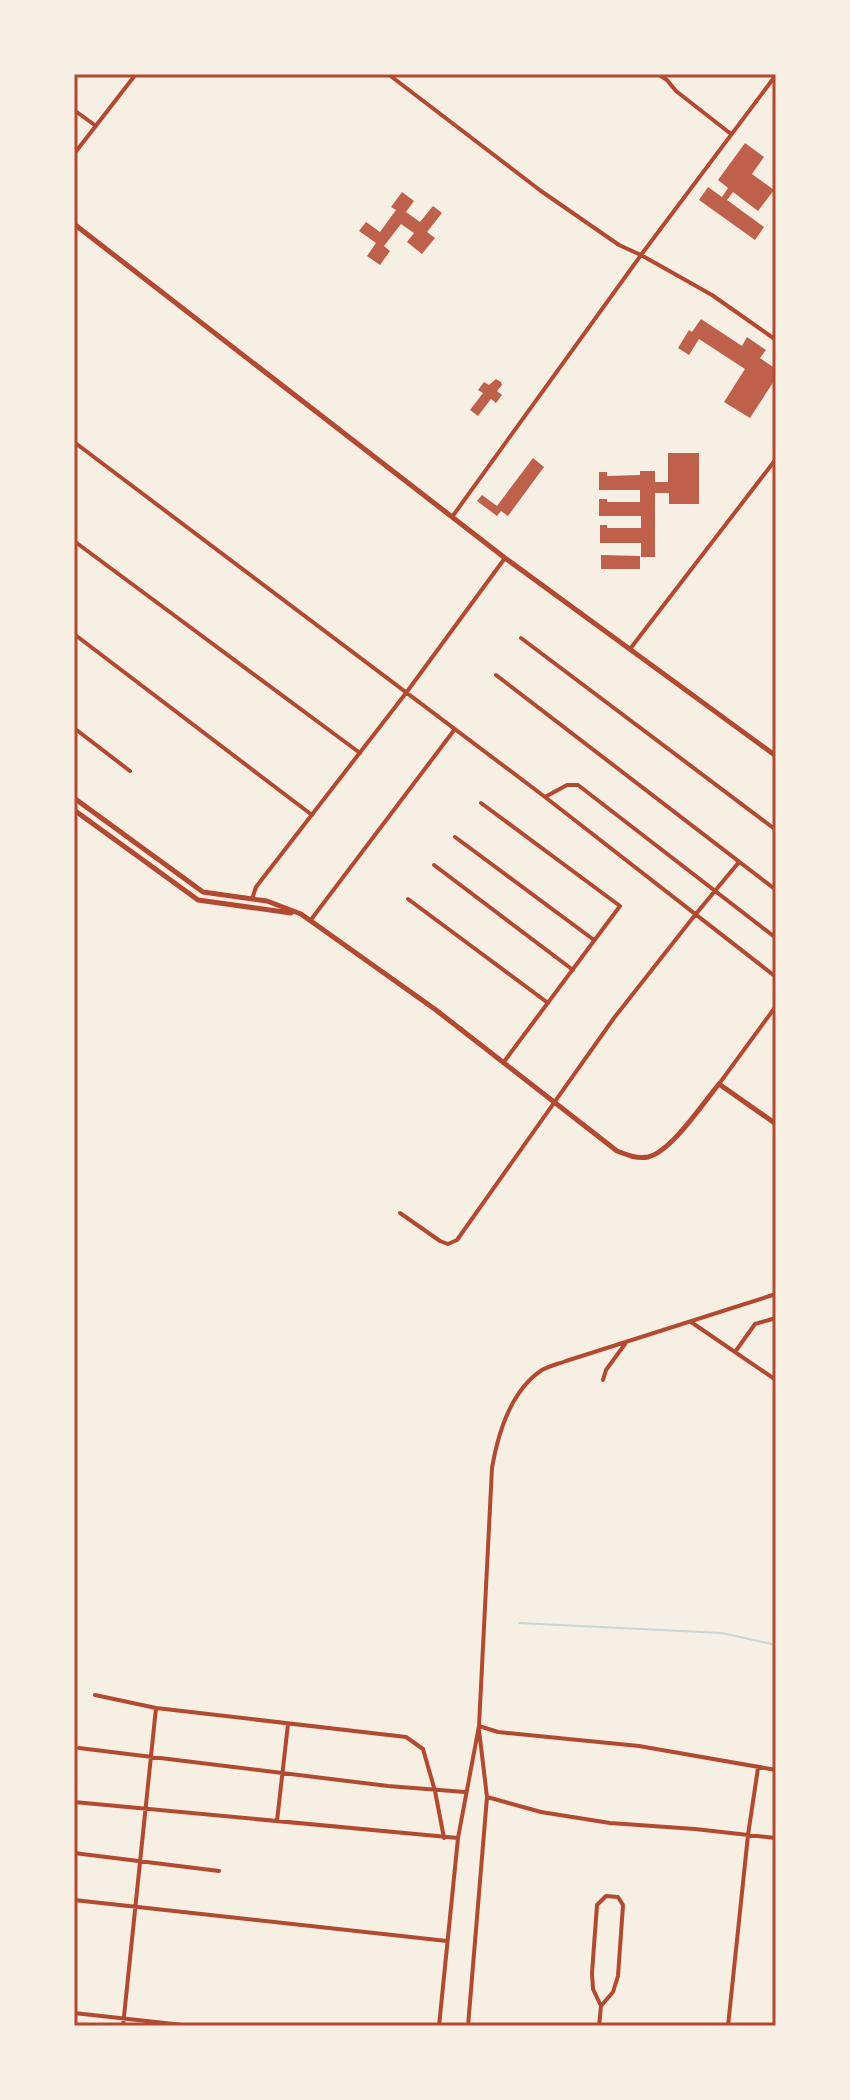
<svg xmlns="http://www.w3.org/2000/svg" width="850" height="2100" viewBox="0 0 850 2100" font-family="'Nunito Sans',sans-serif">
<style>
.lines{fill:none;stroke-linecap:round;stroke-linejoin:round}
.stream{stroke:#c9d6d2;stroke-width:2}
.building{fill:#bf614a}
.minor{stroke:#b5482f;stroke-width:4}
.secondary{stroke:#b5482f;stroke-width:5}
.neatline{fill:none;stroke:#b5482f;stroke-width:3}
</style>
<rect width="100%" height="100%" fill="#f6efe4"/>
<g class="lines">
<path class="stream" d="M 519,1623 L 722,1633 L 776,1645"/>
</g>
<path class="building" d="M 745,143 L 764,157 L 752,174 L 774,190 L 758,211 L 733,192 L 727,200 L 764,227 L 755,240 L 699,200 L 708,187 L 722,197 L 728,188 L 718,180 Z
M 402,192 L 414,201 L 406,212 L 420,222 L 433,206 L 442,213 L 427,232 L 435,238 L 422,254 L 407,242 L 414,233 L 401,224 L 384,246 L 390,251 L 380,265 L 367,256 L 376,243 L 359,231 L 366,222 L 380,232 L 396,210 L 391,207 Z
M 701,319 L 742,346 L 747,337 L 766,350 L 760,358 L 776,369 L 776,378 L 750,418 L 724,402 L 745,369 L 699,339 L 689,355 L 678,348 L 689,330 L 692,332 Z
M 496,379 L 501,382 L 502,385 L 497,391 L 502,395 L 496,403 L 491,399 L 478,416 L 470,410 L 483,393 L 478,390 L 484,382 L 489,385 Z
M 668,453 L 699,453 L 699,504 L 669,504 L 669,493 L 655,493 L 655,557 L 641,557 L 641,543 L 600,543 L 600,525 L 607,525 L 607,528 L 641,528 L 641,516 L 599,516 L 599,499 L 607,499 L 607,502 L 640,502 L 640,490 L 599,490 L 599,472 L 607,472 L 607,476 L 640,475 L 640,471 L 655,471 L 655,482 L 668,482 Z
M 533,458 L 544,467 L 508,516 L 501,511 L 497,516 L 477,501 L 482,495 L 497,506 Z
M 601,555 L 640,556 L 640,569 L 601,569 Z"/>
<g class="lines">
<path class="minor" d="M 388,74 L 541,191 L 619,245 L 641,255 L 712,295 L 776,340
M 658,74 L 667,80 L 676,91 L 731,134
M 74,110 L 96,126
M 74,154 L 136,74
M 74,442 L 545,797 L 776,977
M 452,517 L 641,255 L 776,75
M 74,541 L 360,753
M 74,634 L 312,815
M 521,638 L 776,830
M 630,649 L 776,459
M 496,675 L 776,890
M 74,728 L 130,771
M 545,797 L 567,785 L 578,785 L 776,938
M 481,803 L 620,906 L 503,1063
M 455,837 L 594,940
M 434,865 L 573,970
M 252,899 L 256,887 L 406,693 L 505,558
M 408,899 L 548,1003
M 310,921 L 455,729
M 719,1084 L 776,1006
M 400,1213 L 440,1241 L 448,1244 L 457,1240 L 614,1018 L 695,915 L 739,862
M 691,1322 L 776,1380
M 735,1352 L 755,1324 L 776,1318
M 603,1380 L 606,1370 L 625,1344
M 95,1695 L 156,1708 L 406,1737 L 423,1749 L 435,1791 L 444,1838
M 479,1726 L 498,1732 L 639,1746 L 776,1770
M 79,1748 L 388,1786 L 465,1792
M 487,1797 L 541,1812 L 610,1823 L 695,1829 L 776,1838
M 74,1802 L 458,1838
M 277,1821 L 288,1724
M 74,1853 L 219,1871
M 74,1900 L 447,1941
M 74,2013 L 192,2026
M 123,2026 L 156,1708
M 439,2026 L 458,1838 L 479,1726 L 492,1468 C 498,1433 510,1391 542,1370 C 549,1366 558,1364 566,1361 L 776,1294
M 468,2026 L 487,1797 L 479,1730
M 599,2026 L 601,2006 L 593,1989 L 592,1973 L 597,1905 L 606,1896 L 618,1897 L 623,1905 L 618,1976 L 613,1992 L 601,2006
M 728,2026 L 748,1835 L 758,1768"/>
<path class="secondary" d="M 74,224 L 505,558 L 776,756
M 74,798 L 203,892 L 267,901 L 301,914 L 436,1010 L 617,1151 C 627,1155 637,1159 648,1157 C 671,1152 703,1103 719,1084 L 776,1124
M 74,810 L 198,900 L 291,913"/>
</g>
<rect width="850" height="2100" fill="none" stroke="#f6efe4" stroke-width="152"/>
<rect x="76" y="76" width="698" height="1948" class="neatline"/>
</svg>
